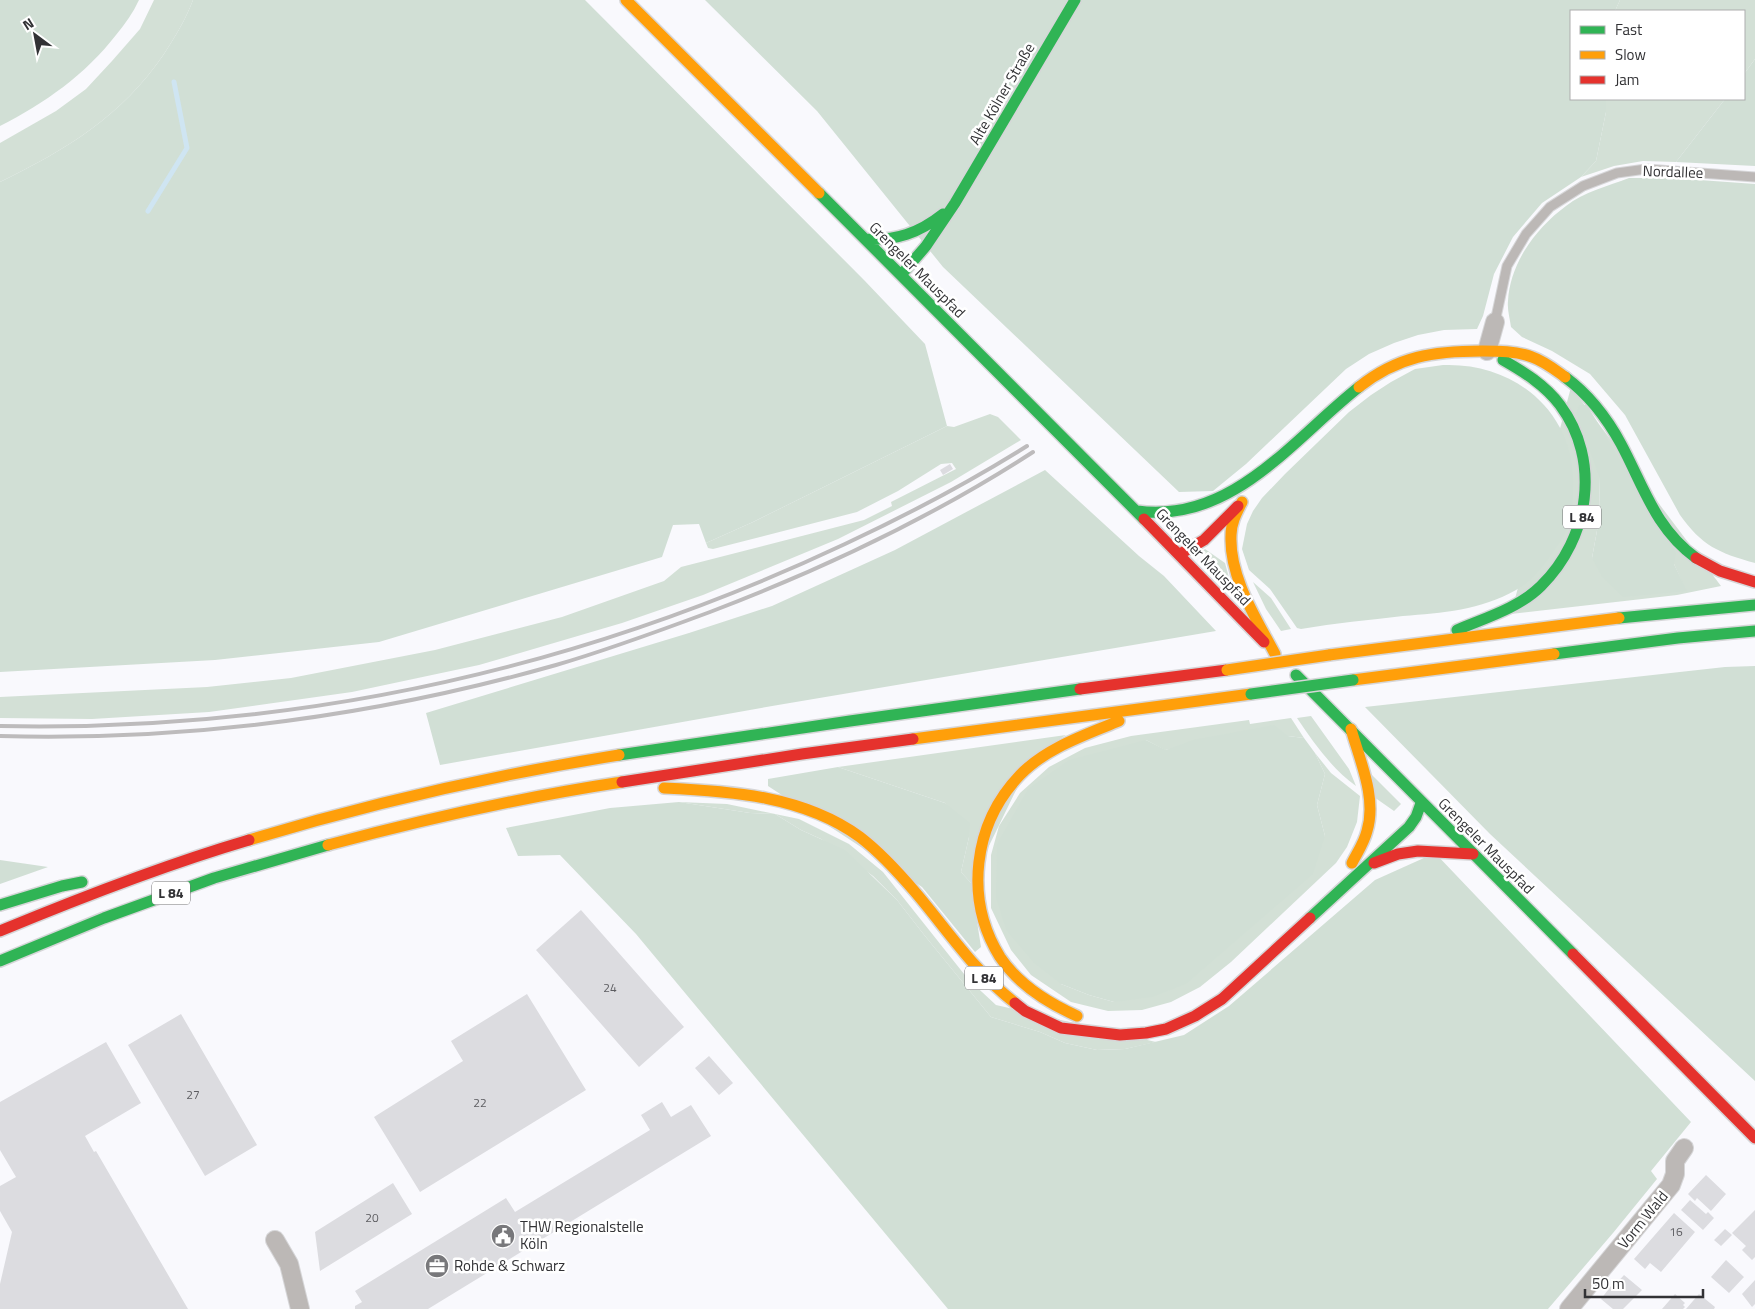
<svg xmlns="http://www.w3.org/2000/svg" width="1755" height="1309" viewBox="0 0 1755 1309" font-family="'Titillium Web',sans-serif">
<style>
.green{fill:#d3e0d6;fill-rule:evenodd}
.forest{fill:#d1dfd5}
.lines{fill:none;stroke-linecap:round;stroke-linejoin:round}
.stream{stroke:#cfe5f2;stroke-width:5}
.building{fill:#dcdce0}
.lane-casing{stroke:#d6d6d8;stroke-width:11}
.street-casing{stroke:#d6d6d8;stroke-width:20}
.fast-casing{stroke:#d6d6d8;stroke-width:14}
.slow-casing{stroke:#d6d6d8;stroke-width:14}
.jam-casing{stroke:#d6d6d8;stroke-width:14}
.lane{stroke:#bcb8b6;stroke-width:9}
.street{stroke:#bcb8b6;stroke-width:18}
.fast{stroke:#30b455;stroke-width:11}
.slow{stroke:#ff9f0a;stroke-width:11}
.jam{stroke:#e5322d;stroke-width:11}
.rail{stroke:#bdbbbc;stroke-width:4}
.fast-bridge-casing{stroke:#d6d6d8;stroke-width:14;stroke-linecap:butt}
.slow-bridge-casing{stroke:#d6d6d8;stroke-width:14;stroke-linecap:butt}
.fast-bridge{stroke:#30b455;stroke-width:11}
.slow-bridge{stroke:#ff9f0a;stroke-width:11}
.labels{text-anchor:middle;stroke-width:5;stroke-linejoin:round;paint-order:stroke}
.number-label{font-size:12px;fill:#5c5c60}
.shield{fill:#fff;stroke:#707072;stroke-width:1}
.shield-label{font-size:14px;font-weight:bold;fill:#323235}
.street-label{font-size:15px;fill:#323235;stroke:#fff}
.poi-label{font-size:15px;fill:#323235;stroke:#fff;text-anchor:start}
</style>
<rect width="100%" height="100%" fill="#f9f9fd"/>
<path class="green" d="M 154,0 L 193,0 C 186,19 175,37 164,54 C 122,116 66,150 0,182 L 0,143 L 56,111 L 86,89 L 112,61 L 140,29 Z
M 1620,0 L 1755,0 L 1755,59 L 1744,74 L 1744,11 L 1615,11 Z
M 1606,99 L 1725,99 L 1676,162 L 1643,161 L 1614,166 L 1581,177 L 1596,161 L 1606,112 Z
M 1571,387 L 1721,586 L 1677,595 L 1511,614 ZM 1599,476 L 1674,564 L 1686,591 L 1592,558 L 1600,514 Z
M 990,414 L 998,417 L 1021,440 L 951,482 L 838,539 L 703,595 L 622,623 L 479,665 L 352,692 L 209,712 L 92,719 L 0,718 L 0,697 L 207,687 L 291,678 L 435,650 L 562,617 L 664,581 L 681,567 L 864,520 L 892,506 L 891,502 L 956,469 L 952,463 L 941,464 L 898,491 L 857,512 L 713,549 L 708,548 L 706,543 L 753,522 L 947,426 L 954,427 Z
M 1205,549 L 1225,563 L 1231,585 L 1201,553 Z
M 1253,582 L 1271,598 L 1291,629 L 1281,631 L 1266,609 Z
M 1311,716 L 1349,769 L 1356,786 C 1331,768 1314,743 1297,718 Z
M 1291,718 L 1304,738 L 1288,736 L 1165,750 L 1146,740 L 1061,984 L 1089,995 L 1114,1002 L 1325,836 L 1317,805 L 1325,774 L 1315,753 L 1331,773 L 1360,796 L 1357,822 L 1347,847 L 1336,863 L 1231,962 L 1200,987 L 1171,1002 L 1142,1010 L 1108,1011 L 1071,1002 L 1031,975 L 1011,950 L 991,908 L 991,855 L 999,826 L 1020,793 L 1049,767 L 1085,748 L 1131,736 L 1249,720 L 1250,724 Z
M 1066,735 L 1032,757 L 971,883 L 961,872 L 969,837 L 945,803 L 838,767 Z
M 1370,773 L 1401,804 L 1394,811 L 1374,797 Z
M 679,802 L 727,804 L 799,819 L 849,844 L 883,872 L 968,979 L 996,1005 L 1156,1042 L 1125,1049 L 1097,1050 L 1065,1043 L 1040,1032 L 991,1017 L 925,936 L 897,900 L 873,876 L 821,839 L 801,830 L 775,814 L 750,813 Z"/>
<path class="forest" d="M 0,0 L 139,0 C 133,13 125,24 116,35 C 85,75 45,103 0,126 Z
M 193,0 L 585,0 L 864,280 L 925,344 L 947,426 L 753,522 L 706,543 L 699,524 L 673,525 L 662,557 L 379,642 L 215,660 L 0,672 L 0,182 C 66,150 122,116 164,54 C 175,37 186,19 193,0 Z
M 705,0 L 1620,0 L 1615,11 L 1571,11 L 1571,99 L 1606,99 L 1606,112 L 1596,161 L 1581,177 L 1542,203 L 1513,237 L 1494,274 L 1483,316 L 1477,329 L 1444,330 L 1418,335 L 1394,343 L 1369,354 L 1346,369 L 1246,464 L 1213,491 L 1179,492 L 943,267 L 817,111 Z
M 1755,59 L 1755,166 L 1676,162 L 1725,99 L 1744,99 L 1744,74 Z
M 1629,178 L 1672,178 L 1755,184 L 1755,563 C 1719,553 1702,546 1680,515 L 1625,415 L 1590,374 L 1552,351 L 1522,337 L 1511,327 C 1510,319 1507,309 1508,301 C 1510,263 1536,228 1566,206 C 1584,192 1608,186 1629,178 Z
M 1443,365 C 1516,362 1577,414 1573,489 C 1573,505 1571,519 1565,533 C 1562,540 1557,546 1553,552 C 1543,567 1531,582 1516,590 C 1481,610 1442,613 1403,616 C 1369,620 1335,623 1301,629 L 1297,628 L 1270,589 L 1249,570 L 1242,549 L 1247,524 L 1253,511 L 1262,498 L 1285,474 L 1349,412 L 1371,395 L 1391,382 L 1415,369 Z
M 1579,405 L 1587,405 L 1676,553 L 1674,564 L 1687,591 L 1623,597 L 1602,577 L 1592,558 L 1600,514 L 1599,476 L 1576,413 Z
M 1045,470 L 1139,556 L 1164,576 L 1216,631 L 778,705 L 440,765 L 426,713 L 689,633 L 772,606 L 895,550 Z
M 1755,666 L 1755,1081 L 1490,834 L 1365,707 L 1725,667 Z
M 1274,725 L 1288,736 L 1304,738 L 1315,753 L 1325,774 L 1317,805 L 1325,836 L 1313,874 L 1186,984 L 1152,997 L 1114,1002 L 1089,995 L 1061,984 L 1034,963 L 1006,930 L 996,898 L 997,844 L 1028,789 L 1069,760 L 1146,740 L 1166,750 L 1193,740 Z
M 838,767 L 945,803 L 970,823 L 969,837 L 961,872 L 971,883 L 981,947 L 975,952 L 922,887 L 768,786 L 768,779 Z
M 679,802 L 750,813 L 775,814 L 801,830 L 845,850 L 897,900 L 925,936 L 991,1017 L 1040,1032 L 1065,1043 L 1097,1050 L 1125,1049 L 1184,1035 L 1229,1006 L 1375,880 L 1435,853 L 1691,1122 L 1651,1171 L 1657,1179 L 1613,1233 L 1548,1309 L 948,1309 L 636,934 L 560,855 L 518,856 L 506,828 L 610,808 Z
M 0,860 L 48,867 L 0,884 Z"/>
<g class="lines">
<path class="stream" d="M 148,211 L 187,148 L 174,82"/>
</g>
<path class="building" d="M 950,464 L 953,469 L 943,475 L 940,470 Z
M 581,910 L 684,1027 L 639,1067 L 536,950 Z
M 527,994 L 586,1090 L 420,1192 L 374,1117 L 463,1061 L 451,1041 Z
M 181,1014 L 257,1145 L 205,1176 L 128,1045 Z
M 106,1042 L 141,1103 L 85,1136 L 94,1152 L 96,1151 L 188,1309 L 0,1309 L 0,1284 L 12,1232 L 0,1211 L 0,1186 L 16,1177 L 0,1150 L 0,1102 Z
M 709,1056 L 733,1083 L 719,1095 L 695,1068 Z
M 662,1102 L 671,1117 L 691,1105 L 711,1136 L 428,1309 L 355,1309 L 355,1306 L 362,1302 L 355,1291 L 506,1198 L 515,1212 L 650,1130 L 641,1115 Z
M 1706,1175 L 1726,1194 L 1711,1211 L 1697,1198 L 1695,1201 L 1688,1194 Z
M 393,1183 L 412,1214 L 320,1271 L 315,1232 Z
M 1690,1200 L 1706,1214 L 1708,1212 L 1714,1218 L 1703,1230 L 1681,1210 Z
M 1755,1210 L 1755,1257 L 1752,1260 L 1742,1250 L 1746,1246 L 1732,1233 Z
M 1674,1213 L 1695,1232 L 1661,1272 L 1650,1263 L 1645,1269 L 1634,1259 Z
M 1725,1229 L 1732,1235 L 1721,1246 L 1714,1240 Z
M 1726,1260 L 1744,1277 L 1729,1293 L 1711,1277 Z
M 1624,1275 L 1642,1290 L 1623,1309 L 1613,1309 L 1601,1299 L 1611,1286 L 1613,1287 Z
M 1755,1280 L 1755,1304 L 1752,1307 L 1742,1294 Z
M 1675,1294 L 1685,1303 L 1683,1305 L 1685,1307 L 1683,1309 L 1662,1309 Z
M 1699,1294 L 1715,1307 L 1714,1309 L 1686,1309 Z"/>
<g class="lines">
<g class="lane-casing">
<path id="lane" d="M 1495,322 L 1507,266 L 1526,234 L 1550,207 L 1583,186 L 1617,173 L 1646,169 L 1755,177"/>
</g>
<g class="street-casing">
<path id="street" d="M 1487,351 L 1495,322
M 275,1240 L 289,1264 L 300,1309
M 1569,1309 L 1671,1185 L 1675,1174 L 1675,1161 L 1684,1148"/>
</g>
<g class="fast-casing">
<path id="fast" d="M 819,193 L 1144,519
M 865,239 C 896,241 919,233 943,214
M 901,275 L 926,246 L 955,203 L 1075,0
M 1565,377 C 1588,394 1607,418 1621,444 C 1644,487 1655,528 1696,558
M 1137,511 C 1232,524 1293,439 1359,387
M 1619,618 L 1755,605
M 1457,630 C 1485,618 1519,608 1541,586 C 1590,538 1601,460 1560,405 C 1545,385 1524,372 1503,360
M 1554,654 L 1678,638 L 1755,631
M 1296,675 L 1573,954
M 619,755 L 850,721 L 1080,689
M 0,905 L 62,886 L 82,882
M 1310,918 L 1409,827 L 1416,817 L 1421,803
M 0,961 L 104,918 L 214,878 L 328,845"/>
</g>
<g class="slow-casing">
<path id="slow" d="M 626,0 L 819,193
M 1359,387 C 1398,356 1434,351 1482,351 C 1498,351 1516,351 1532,357 C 1544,361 1554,369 1565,377
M 1242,502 C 1237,512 1231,523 1231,535 C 1229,577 1256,618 1275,654
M 1329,655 L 1619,618
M 1353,680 L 1554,654
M 1351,729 C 1360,761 1377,798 1367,831 C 1364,843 1357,853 1352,863
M 913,739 L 1251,694
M 664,788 C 731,791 804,796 860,837 C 881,853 899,873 916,893 C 949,932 974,971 1015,1003
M 249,840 C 371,803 494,775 619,755
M 328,845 C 425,819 523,797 622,782
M 1077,1016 C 1048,1003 1018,984 1000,957 C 964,899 973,824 1020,775 C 1046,748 1085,735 1119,721"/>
</g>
<g class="jam-casing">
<path id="jam" d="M 1144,519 L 1264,642
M 1180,554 L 1204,540 L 1238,506
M 1696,558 L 1720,571 L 1755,582
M 1080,689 L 1227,670
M 622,782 L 802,754 L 913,739
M 1374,863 L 1398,854 L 1418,851 L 1473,854
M 0,931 C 82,897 164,865 249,840
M 1573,954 L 1755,1138
M 1015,1003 L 1025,1011 L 1061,1028 L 1120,1035 L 1146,1033 L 1166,1029 L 1195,1016 L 1222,999 L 1310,918"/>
</g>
<use href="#lane" class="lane"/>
<use href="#street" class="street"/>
<use href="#fast" class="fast"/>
<use href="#slow" class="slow"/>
<use href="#jam" class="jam"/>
<path class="rail" d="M 0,726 C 295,732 578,670 845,544 C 907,515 968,483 1027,446
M 0,736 C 187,741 376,716 556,665 C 608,650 659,631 710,612 C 823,569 931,518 1033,452"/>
<g class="fast-bridge-casing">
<path id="fast-bridge" d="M 1251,694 L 1353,680"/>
</g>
<g class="slow-bridge-casing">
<path id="slow-bridge" d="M 1227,670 L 1329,655"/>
</g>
<use href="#fast-bridge" class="fast-bridge"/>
<use href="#slow-bridge" class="slow-bridge"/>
</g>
<defs>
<g id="civic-disc" transform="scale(1.25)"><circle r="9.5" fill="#78787b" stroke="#fff"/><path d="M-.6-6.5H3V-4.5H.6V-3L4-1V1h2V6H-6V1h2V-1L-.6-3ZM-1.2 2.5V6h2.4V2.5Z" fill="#fff"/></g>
<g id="office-disc" transform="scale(1.25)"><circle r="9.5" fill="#78787b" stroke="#fff"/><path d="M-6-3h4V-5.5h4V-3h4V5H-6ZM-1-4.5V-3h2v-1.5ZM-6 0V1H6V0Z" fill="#fff"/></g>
</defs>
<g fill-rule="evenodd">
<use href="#civic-disc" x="503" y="1236"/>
<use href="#office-disc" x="437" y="1266"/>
</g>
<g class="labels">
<g class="number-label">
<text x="610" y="992">24</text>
<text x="193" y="1099">27</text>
<text x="480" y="1107">22</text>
<text x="372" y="1222">20</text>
<text x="1676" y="1236">16</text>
</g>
<g class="shield">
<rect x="1563" y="505.5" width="38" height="23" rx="4"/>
<rect x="152" y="881.5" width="38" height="23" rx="4"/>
<rect x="965" y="966.5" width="38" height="23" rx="4"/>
</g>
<g class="shield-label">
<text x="1582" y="522">L 84</text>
<text x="171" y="898">L 84</text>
<text x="984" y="983">L 84</text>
</g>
<g class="street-label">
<text transform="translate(1002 94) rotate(-60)" y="5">Alte Kölner Straße</text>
<text transform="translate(1673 172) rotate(2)" y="5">Nordallee</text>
<text transform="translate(917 270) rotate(45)" y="5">Grengeler Mauspfad</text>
<text transform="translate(1203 557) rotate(46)" y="5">Grengeler Mauspfad</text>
<text transform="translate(1486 846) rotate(45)" y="5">Grengeler Mauspfad</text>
<text transform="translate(1643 1220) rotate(-51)" y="5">Vorm Wald</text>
</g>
<g class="poi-label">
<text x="520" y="1232">THW Regionalstelle<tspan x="520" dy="17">Köln</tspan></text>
<text x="454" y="1271">Rohde &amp; Schwarz</text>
</g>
</g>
<rect x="1570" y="10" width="175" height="90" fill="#ffffff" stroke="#adadae"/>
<rect x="1580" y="26" width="25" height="8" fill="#30b455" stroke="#adadae"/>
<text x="1615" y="35" font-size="15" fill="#323235">Fast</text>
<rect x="1580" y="51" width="25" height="8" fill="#ff9f0a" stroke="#adadae"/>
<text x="1615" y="60" font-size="15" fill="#323235">Slow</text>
<rect x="1580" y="76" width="25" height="8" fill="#e5322d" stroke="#adadae"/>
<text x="1615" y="85" font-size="15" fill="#323235">Jam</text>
<g transform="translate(35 35) rotate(328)" stroke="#ffffff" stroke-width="4" paint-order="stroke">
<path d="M0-4L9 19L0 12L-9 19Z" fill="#323235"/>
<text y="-8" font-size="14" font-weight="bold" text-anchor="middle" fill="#323235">N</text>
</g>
<path d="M1585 1289v8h118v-8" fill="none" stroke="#323235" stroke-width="2.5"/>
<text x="1592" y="1289" font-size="15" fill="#323235" stroke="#ffffff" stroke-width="4" paint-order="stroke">50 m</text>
</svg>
